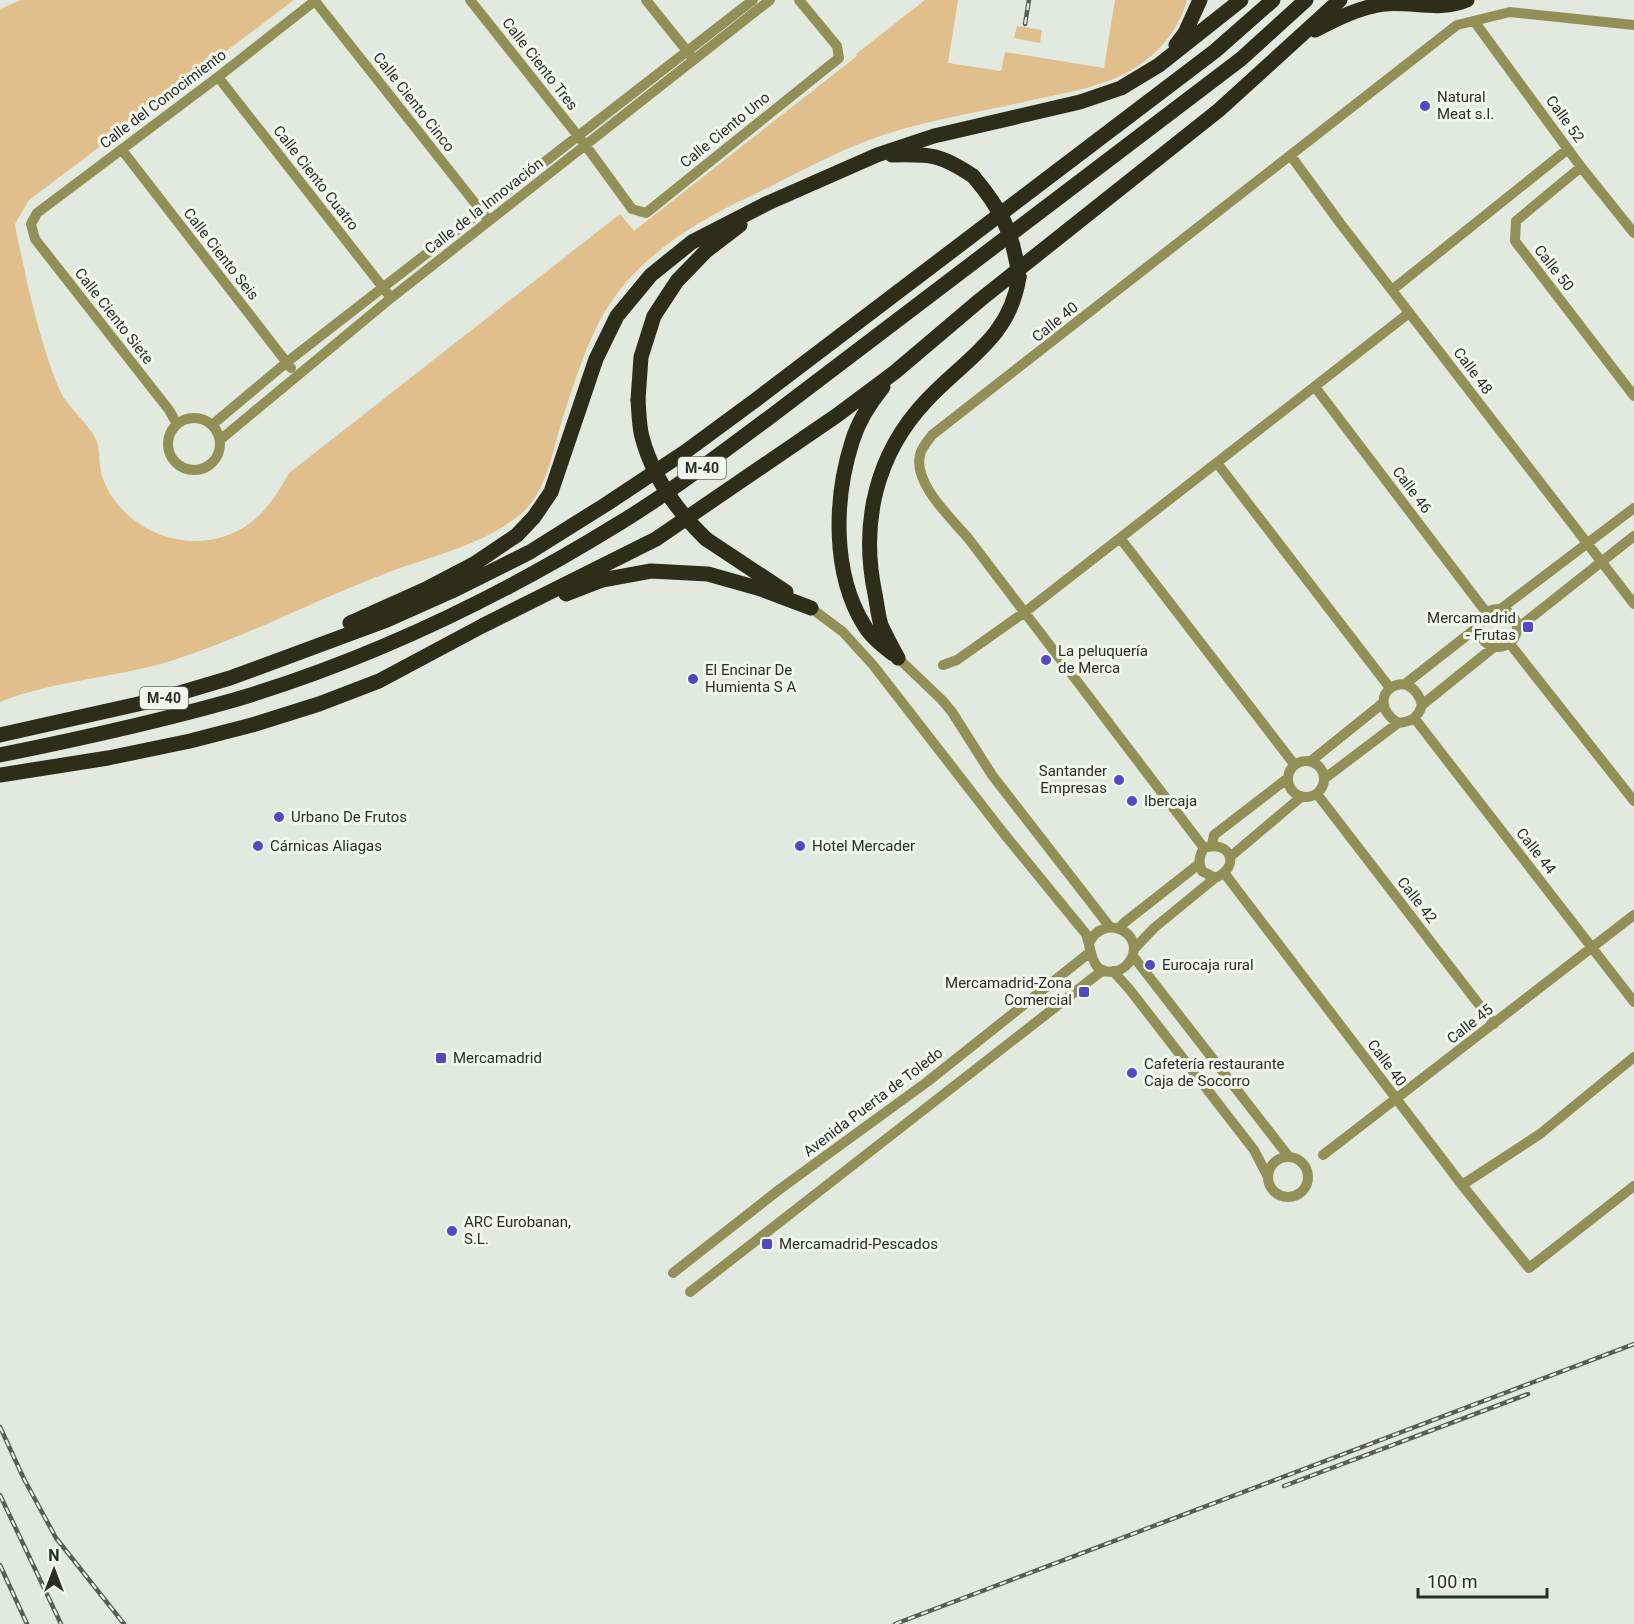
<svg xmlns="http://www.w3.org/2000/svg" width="1634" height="1624" viewBox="0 0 1634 1624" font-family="Roboto,sans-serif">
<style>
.park{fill:#e1bf8d}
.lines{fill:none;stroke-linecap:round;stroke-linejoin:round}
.minor{stroke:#939057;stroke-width:10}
.highway{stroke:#2e2d19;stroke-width:15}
.rail-casing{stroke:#595c57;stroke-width:4.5}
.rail{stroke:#f0f6ec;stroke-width:2;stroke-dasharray:7;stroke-linecap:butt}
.highway-bridge{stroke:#2e2d19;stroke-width:15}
.poi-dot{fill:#5549c1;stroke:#f0f6ec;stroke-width:2}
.labels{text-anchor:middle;stroke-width:6;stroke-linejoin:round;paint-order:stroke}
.shield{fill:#f0f6ec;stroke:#666964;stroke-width:1.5}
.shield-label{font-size:14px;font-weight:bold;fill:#2b2d29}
.street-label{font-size:15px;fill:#2b2d29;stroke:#f0f6ec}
.poi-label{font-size:15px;fill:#2b2d29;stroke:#f0f6ec;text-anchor:start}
</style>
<rect width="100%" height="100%" fill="#e2e9df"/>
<path class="park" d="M 21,0 L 294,0 L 29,200 L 15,224 C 18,243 23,262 27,282 C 36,319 45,356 60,391 C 67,407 93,428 97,442 C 101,454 98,467 103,479 C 118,520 166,547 209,540 C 250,533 270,508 289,473 L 620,214 L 634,231 L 857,56 L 856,54 L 925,0 L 958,0 L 948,63 L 1001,71 L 1005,52 L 1104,68 L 1115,0 L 1187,0 C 1180,28 1159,53 1135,68 C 1106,86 1070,92 1037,99 C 982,112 919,121 866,141 C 828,156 790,177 753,195 C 692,223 630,261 598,324 C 582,356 571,392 560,427 C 552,455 545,493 522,513 C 484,545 434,555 389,572 C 315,600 246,637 171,661 C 115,678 55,680 0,702 L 0,9 Z
M 1017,26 L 1042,30 L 1040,43 L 1014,38 Z"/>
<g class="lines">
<path class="minor" d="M 470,0 L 586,146 L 632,209 L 646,213 L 839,58 L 837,46 L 799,0
M 646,0 L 691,56
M 315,1 L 486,217
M 1474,21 L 1581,167 L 1634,233
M 218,77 L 388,294
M 122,150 L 291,368
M 1291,156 L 1340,223 L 1634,604
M 1581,167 L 1516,221 L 1515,241 L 1634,396
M 1392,290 L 1568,149
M 1315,387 L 1486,612
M168 444a26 26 0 1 1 52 0a26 26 0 1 1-52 0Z
M 177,424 L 169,410 L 35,239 L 31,224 L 37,213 L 218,77 L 316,0
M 212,425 L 287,362 L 753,0
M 220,440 L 391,298 L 770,0
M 1217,463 L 1390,688
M 1120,538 L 1294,764
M 811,608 L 843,632 L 873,665 L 1005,835 L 1086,934 C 1092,950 1090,977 1117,971 C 1123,969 1128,965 1131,959 C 1145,933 1104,912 1089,943
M 1502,608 L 1634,508
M1479 628a19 19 0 1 1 38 0a19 19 0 1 1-38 0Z
M 1518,628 L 1634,536
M 1510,644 L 1634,801
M 898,658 L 942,700 L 952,712 L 992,775 L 1110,927
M 943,665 L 957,660 L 1025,612 L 1409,313
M 1405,684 L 1479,626
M 1415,719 L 1634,1002
M 1398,723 C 1359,697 1410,661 1422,705
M 1311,761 L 1383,703
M1288 779a18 18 0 1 1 36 0a18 18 0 1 1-36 0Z
M 1324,779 L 1398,723 C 1411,722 1418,718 1422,705 L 1494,647
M 1317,794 L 1494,1024
M 1212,845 L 1214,835 L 1288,778
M 1204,848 L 968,538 C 951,518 913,483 920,455 C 921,448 928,441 932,435 L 1457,25 L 1510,12 L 1634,25
M 1230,857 L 1301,797
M 1225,874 L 1462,1185 L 1529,1268 L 1634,1186
M 1119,928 L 1125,922 L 1199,864
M 1134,949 L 1154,928 L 1215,878 C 1242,867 1230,839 1204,848 C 1199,856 1198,862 1202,871 L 1215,878
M 1133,956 L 1289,1157
M 1113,971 L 1130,990 L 1254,1150 L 1268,1177
M 1323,1155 L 1634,915
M1268 1177a20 20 0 1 1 40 0a20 20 0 1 1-40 0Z
M 1462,1185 L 1540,1134 L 1634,1057
M 673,1273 L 780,1189 L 927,1082 L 1089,953
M 690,1292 L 1103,970"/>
<path class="highway" d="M 1315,30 C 1336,19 1360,7 1384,4 C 1412,1 1440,12 1467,0
M 1176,45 L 1185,33 L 1200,0
M 892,155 C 931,154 940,154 973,176
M 883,387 C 870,403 858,422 852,442 C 834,499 832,573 864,625 C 871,637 883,646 893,654
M 638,400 L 641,357 L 654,316 L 677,281 L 706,251 L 740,225
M 706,539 L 786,592
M 566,594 L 602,580 L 651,571 L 708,574 L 761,589 L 811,608
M 350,623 L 428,588 L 474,564 L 517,535 L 534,517 L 551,492 L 596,359 L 617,316 L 651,275 L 692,242 L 768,203 L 877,155 L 934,136 L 1080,102 L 1121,88 L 1159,65 L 1241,0
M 898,658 C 892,647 886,636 881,625 C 878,616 877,604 875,594 C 860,523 876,454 926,401 C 965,359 1010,338 1019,277
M 0,735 L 156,700 L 230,678 L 387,620 L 452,591 L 530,552 L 605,505 L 685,452 L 757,399 L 1215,51 L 1273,0
M 0,755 C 79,739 157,722 234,700 C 369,660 498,598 618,524 C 671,492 720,454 770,417 L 1241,59 L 1306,0
M 0,775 L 108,758 L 190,741 L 252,725 L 319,704 L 379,681 L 482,626 L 656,539 L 836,416 L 895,372 L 980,300 L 1219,110 L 1340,0"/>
<g class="rail-casing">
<path id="rail" d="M 1025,24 L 1029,0
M 0,1427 L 24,1479 L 56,1538 L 124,1624
M 1284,1486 L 1528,1394
M 0,1495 L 61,1624
M 0,1565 L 27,1624
M 895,1624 L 1634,1344"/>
</g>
<use href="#rail" class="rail"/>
<path class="highway-bridge" d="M 973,176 C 1002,210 1013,233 1019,277
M 638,400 C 639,412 639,426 642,437 C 653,478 676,510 706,539"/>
</g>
<g class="poi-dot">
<circle cx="1425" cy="106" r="6"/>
<rect x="1522" y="621" width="12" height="12" rx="3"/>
<circle cx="1046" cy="660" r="6"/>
<circle cx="693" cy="679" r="6"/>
<circle cx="1119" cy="780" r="6"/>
<circle cx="1132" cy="801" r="6"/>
<circle cx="279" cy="817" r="6"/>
<circle cx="258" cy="846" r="6"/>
<circle cx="800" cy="846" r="6"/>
<circle cx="1150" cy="965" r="6"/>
<rect x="1078" y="986" width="12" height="12" rx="3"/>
<rect x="435" y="1052" width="12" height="12" rx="3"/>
<circle cx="1132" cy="1073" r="6"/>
<circle cx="452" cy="1231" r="6"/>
<rect x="761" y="1238" width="12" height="12" rx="3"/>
</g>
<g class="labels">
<g class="shield">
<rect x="678" y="457" width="48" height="22" rx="4.5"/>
<rect x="140" y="687" width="48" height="22" rx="4.5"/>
</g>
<g class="shield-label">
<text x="702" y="473">M-40</text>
<text x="164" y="703">M-40</text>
</g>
<g class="street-label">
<text transform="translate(540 64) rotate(52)" y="5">Calle Ciento Tres</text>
<text transform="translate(163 99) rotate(-37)" y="5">Calle del Conocimiento</text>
<text transform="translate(414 102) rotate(52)" y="5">Calle Ciento Cinco</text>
<text transform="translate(1565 119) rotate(54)" y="5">Calle 52</text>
<text transform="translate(725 130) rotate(-39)" y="5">Calle Ciento Uno</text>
<text transform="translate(316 178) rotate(52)" y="5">Calle Ciento Cuatro</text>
<text transform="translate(484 206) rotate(-38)" y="5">Calle de la Innovación</text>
<text transform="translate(221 254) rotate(52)" y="5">Calle Ciento Seis</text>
<text transform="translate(1554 268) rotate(52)" y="5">Calle 50</text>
<text transform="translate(114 316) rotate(52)" y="5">Calle Ciento Siete</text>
<text transform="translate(1055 322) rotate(-39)" y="5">Calle 40</text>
<text transform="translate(1473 371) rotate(53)" y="5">Calle 48</text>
<text transform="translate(1412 490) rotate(53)" y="5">Calle 46</text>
<text transform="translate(1536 851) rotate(52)" y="5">Calle 44</text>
<text transform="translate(1417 900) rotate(52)" y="5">Calle 42</text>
<text transform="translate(1470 1024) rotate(-38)" y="5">Calle 45</text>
<text transform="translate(1387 1063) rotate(53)" y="5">Calle 40</text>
<text transform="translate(873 1102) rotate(-37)" y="5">Avenida Puerta de Toledo</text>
</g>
<g class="poi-label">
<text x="1437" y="102">Natural<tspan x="1437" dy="17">Meat s.l.</tspan></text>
<text x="1516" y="623" text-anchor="end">Mercamadrid<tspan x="1516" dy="17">- Frutas</tspan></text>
<text x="1058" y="656">La peluquería<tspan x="1058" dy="17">de Merca</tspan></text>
<text x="705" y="675">El Encinar De<tspan x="705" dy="17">Humienta S A</tspan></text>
<text x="1107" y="776" text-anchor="end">Santander<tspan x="1107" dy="17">Empresas</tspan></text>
<text x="1144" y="806">Ibercaja</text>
<text x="291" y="822">Urbano De Frutos</text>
<text x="270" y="851">Cárnicas Aliagas</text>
<text x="812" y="851">Hotel Mercader</text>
<text x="1162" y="970">Eurocaja rural</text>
<text x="1072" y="988" text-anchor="end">Mercamadrid-Zona<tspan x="1072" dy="17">Comercial</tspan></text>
<text x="453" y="1063">Mercamadrid</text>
<text x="1144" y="1069">Cafetería restaurante<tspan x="1144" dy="17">Caja de Socorro</tspan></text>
<text x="464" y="1227">ARC Eurobanan,<tspan x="464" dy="17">S.L.</tspan></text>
<text x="779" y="1249">Mercamadrid-Pescados</text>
</g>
</g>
<g transform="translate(54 1570)" stroke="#f0f6ec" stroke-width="4.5" paint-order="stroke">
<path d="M0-4.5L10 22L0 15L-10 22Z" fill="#2b2d29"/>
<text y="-9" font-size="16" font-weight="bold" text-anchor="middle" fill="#2b2d29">N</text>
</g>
<path d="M1418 1588v9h129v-9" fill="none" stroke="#2b2d29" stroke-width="3"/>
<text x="1427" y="1588" font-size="18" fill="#2b2d29" stroke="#f0f6ec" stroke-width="4.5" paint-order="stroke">100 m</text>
</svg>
